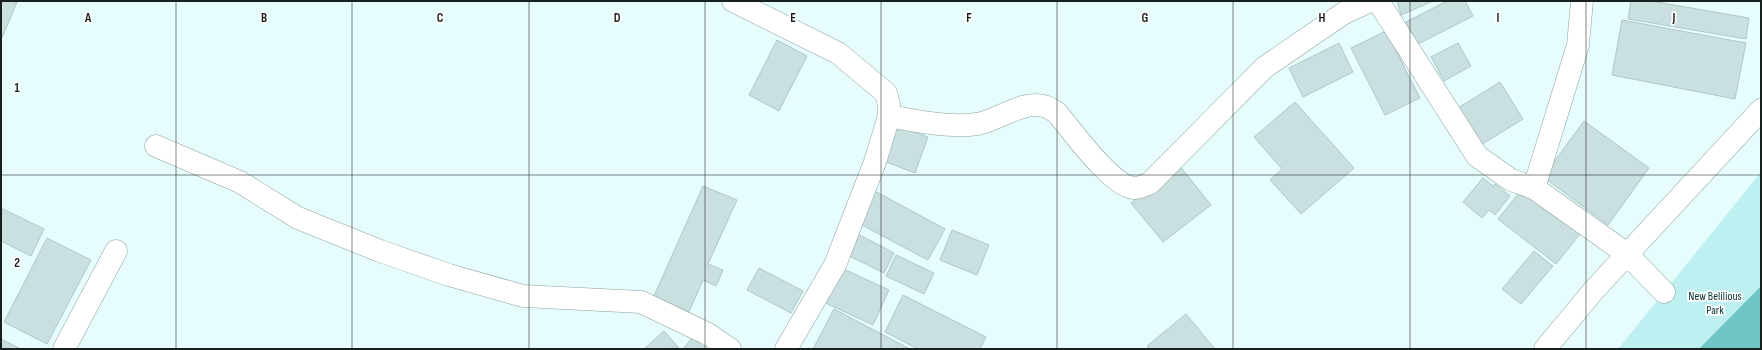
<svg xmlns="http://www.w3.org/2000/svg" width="1762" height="350" viewBox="0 0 1762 350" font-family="'Sofia Sans Condensed',sans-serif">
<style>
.green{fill:#bef0f1}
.water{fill:#70c4c6}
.building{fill:#cadfdf;stroke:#b1c6c6}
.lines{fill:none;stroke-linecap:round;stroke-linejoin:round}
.minor-casing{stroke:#8ca0a0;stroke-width:23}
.minor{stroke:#fff;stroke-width:22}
.grid{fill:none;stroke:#171f1f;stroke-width:1;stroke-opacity:0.55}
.labels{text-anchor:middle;stroke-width:3.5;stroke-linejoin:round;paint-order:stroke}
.park-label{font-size:12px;fill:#063132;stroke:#fff}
.grid-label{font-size:13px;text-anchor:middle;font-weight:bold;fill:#171f1f;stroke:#fff;stroke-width:3.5;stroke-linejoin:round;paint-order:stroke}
</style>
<rect width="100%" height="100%" fill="#e7fdfd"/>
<path class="green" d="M 1761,172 L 1761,349 L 1618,349 Z"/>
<path class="water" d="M 1761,286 L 1761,349 L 1699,349 Z"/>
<path class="building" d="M 1,1 L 17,2 L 1,40 Z
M 1397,1 L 1433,1 L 1401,15 Z
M 1447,1 L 1465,1 L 1473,16 L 1418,44 L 1406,22 Z
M 1631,1 L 1651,1 L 1749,18 L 1746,39 L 1628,19 Z
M 1622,20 L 1746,43 L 1735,99 L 1612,75 Z
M 1386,31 L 1420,98 L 1385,115 L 1351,48 Z
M 777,40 L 807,56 L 779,111 L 749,95 Z
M 1339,43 L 1353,72 L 1303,97 L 1289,68 Z
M 1458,43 L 1471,66 L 1444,81 L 1431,57 Z
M 1500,82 L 1523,119 L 1481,145 L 1458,108 Z
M 1295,102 L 1354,168 L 1301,214 L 1270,180 L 1282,169 L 1254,137 Z
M 1584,121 L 1649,168 L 1608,225 L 1543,177 Z
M 895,125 L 928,137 L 915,173 L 884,161 Z
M 1179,165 L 1211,205 L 1163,242 L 1131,203 Z
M 1483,178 L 1493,186 L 1495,184 L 1510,196 L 1495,215 L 1489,210 L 1482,218 L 1463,202 Z
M 703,186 L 737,200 L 708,264 L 723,270 L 716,286 L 703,280 L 689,312 L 654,296 Z
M 1522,189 L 1580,234 L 1556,264 L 1498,219 Z
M 873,190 L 945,229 L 928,260 L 856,222 Z
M 1,208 L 44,229 L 31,256 L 1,241 Z
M 952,230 L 989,245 L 977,275 L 940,260 Z
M 854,232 L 894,253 L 884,273 L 843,253 Z
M 47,238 L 91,260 L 47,344 L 4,322 Z
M 1534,251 L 1553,266 L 1521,304 L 1502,289 Z
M 896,255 L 934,273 L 924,294 L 886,276 Z
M 835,265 L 889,290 L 873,325 L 819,300 Z
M 759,268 L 803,291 L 791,313 L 747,290 Z
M 903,295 L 986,337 L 980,349 L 918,349 L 885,332 Z
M 834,309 L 910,349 L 813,349 Z
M 1186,314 L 1215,349 L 1149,349 L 1147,346 Z
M 664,331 L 679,348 L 644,349 Z
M 692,338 L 706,349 L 683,349 Z
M 1,339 L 21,349 L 1,349 Z"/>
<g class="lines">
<g class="minor-casing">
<path id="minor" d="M 733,1 L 838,53 L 886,93 L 889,105 L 889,116 L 875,162 L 835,265 L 786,349
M 1378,1 L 1477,156 L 1511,180 L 1534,188 L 1627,254 L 1664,292
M 889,116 C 915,121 950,128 977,124 C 997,121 1025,98 1047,107 C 1050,108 1054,111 1057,113 C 1073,132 1110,184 1133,188 C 1138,189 1145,185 1150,183 L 1265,67 L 1344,13 L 1370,1
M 156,146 L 240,182 L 298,218 L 380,251 L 449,275 L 523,296 L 641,302 L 708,334 L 730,349
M 1534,188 L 1578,45 L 1582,1
M 64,349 L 116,251
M 1545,349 L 1594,290 L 1761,110"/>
</g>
<use href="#minor" class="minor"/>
</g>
<path class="grid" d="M 176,1 L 176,349M 352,1 L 352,349M 529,1 L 529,349M 705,1 L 705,349M 881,1 L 881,349M 1057,1 L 1057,349M 1233,1 L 1233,349M 1410,1 L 1410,349M 1586,1 L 1586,349M 1,175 L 1761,175"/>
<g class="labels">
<g class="park-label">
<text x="1715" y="300">New Belilious<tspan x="1715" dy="14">Park</tspan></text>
</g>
</g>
<g class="grid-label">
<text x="88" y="22">A</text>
<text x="264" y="22">B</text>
<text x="440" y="22">C</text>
<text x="617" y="22">D</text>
<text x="793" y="22">E</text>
<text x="969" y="22">F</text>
<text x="1145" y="22">G</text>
<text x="1322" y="22">H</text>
<text x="1498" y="22">I</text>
<text x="1674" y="22">J</text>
<text x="17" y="92">1</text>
<text x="17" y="267">2</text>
</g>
<rect width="1762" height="350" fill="none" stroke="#171f1f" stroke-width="4"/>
</svg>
